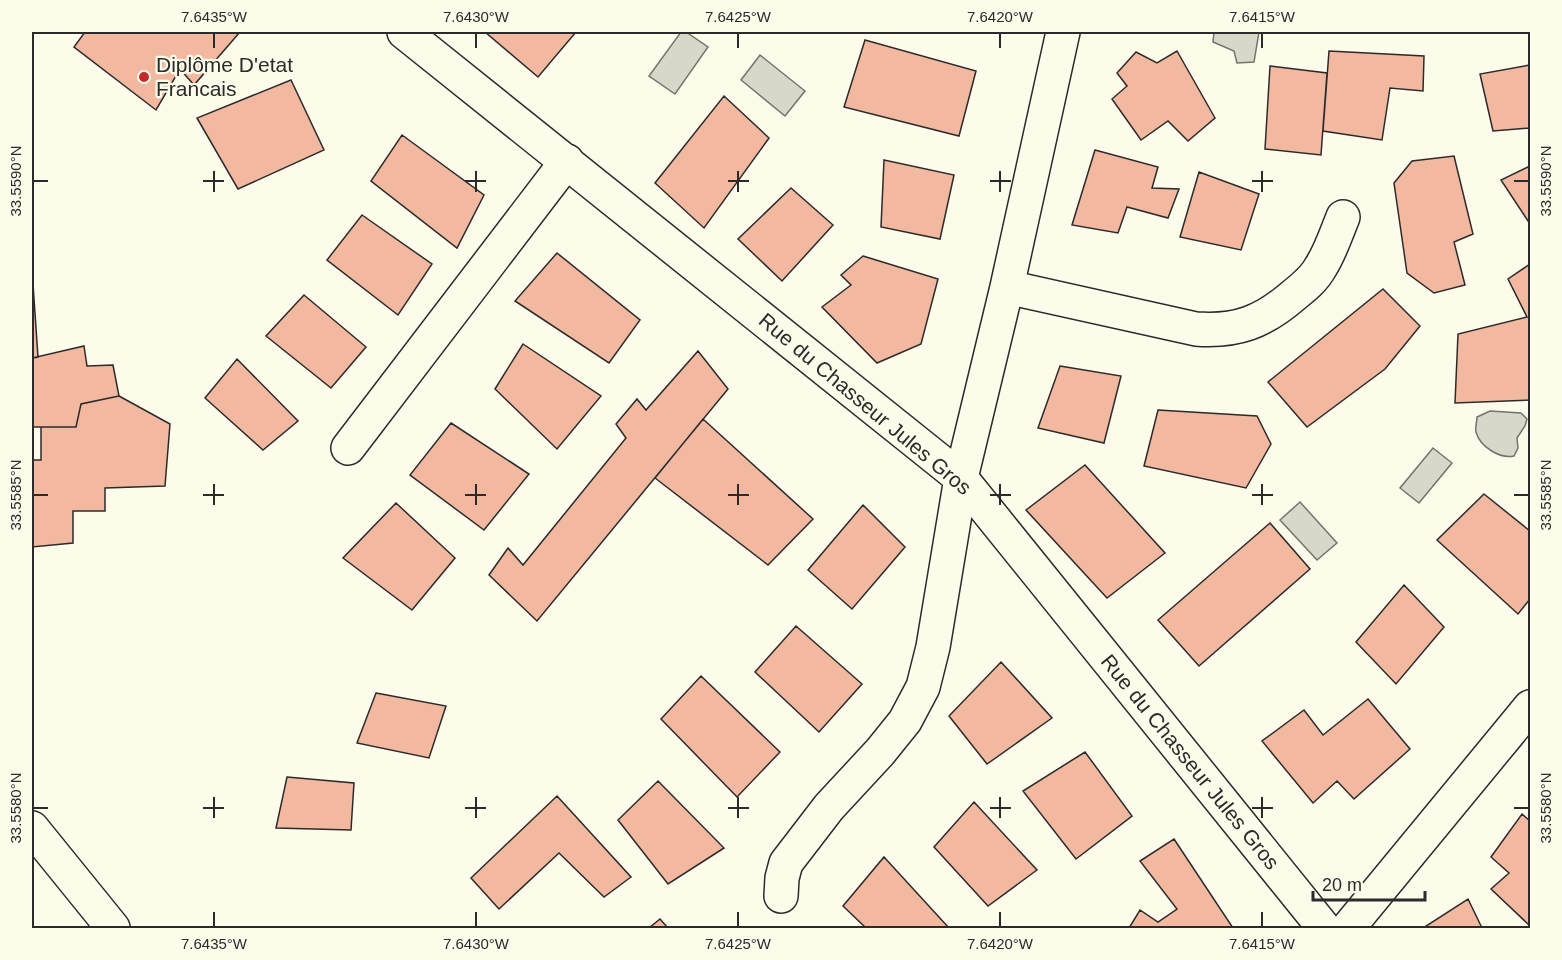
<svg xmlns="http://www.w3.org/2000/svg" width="1562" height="960" viewBox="0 0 1562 960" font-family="Arial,sans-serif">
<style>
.water{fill:#d8d7c9;stroke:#74746e;stroke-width:1.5}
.building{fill:#f2b8a0;stroke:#2b2b2b;stroke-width:1.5}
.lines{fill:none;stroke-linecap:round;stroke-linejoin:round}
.street-casing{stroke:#2b2b2b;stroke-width:36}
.street{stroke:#fdfbea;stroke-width:33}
.ticks{fill:none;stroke:#2b2b2b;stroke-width:2}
.poi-dot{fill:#c62828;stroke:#fdfbea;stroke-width:2}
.labels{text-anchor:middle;stroke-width:4.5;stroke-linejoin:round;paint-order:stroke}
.poi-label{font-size:21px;fill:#2b2b2b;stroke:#fdfbea;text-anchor:start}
.street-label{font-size:21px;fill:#2b2b2b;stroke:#fdfbea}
.neatline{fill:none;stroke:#2b2b2b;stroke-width:2}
.ticks-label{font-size:15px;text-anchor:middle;fill:#2b2b2b}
</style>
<rect width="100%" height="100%" fill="#fdfbea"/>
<path class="water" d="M 681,32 L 686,32 L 708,47 L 675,94 L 649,76 Z
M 1214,32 L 1259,32 L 1254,62 L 1237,63 L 1234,51 L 1213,42 Z
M 760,55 L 805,91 L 785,116 L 741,80 Z
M 1490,411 L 1521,413 L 1527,419 L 1525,426 L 1517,438 L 1518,448 L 1514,456 C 1500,459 1480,447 1476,432 C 1475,427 1477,421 1477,417 Z
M 1433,448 L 1452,463 L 1419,503 L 1400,488 Z
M 1300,502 L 1337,543 L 1317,560 L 1280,520 Z"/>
<path class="building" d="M 85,32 L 240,32 L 194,85 L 180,69 L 156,110 L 74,47 Z
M 485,32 L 576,32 L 538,77 Z
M 865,40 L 976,71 L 959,136 L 844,107 Z
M 1177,51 L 1215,118 L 1188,141 L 1168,121 L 1141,140 L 1112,99 L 1127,86 L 1117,73 L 1136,52 L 1157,63 Z
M 1329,51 L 1424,56 L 1423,91 L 1390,88 L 1382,140 L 1323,131 Z
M 1530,65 L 1530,128 L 1493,131 L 1480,74 Z
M 1270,66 L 1327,73 L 1321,155 L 1265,149 Z
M 291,80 L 324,150 L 238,189 L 197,118 Z
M 724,96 L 769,138 L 704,228 L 655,183 Z
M 402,135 L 484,195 L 457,248 L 371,181 Z
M 1095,150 L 1158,167 L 1152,188 L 1179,189 L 1168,218 L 1127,207 L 1118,233 L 1072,225 Z
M 1454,156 L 1473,234 L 1454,242 L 1465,285 L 1434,293 L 1407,273 L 1394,183 L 1412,161 Z
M 884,160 L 954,175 L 940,239 L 881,227 Z
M 1530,166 L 1530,224 L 1501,180 Z
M 1199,172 L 1259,194 L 1241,250 L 1180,237 Z
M 791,188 L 833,225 L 782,281 L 738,239 Z
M 362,215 L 432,264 L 398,315 L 327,260 Z
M 557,253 L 640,320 L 609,363 L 515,301 Z
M 863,256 L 938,279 L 921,344 L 877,363 L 822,307 L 851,285 L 841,275 Z
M 1530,264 L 1530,400 L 1455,403 L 1458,334 L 1527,317 L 1508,279 Z
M 32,284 L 33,284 L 38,357 L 32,358 Z
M 1383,289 L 1420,326 L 1385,369 L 1307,427 L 1268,382 Z
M 304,295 L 366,347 L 331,388 L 266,336 Z
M 523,344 L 601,396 L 557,449 L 495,389 Z
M 84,346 L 87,366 L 113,365 L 119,396 L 81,404 L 76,427 L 32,427 L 32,358 Z
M 698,351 L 728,389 L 537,621 L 489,575 L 508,548 L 523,565 L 626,438 L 616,424 L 637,399 L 646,410 Z
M 237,359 L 298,421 L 263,450 L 205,398 Z
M 1060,366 L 1121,376 L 1104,443 L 1038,428 Z
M 119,396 L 170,424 L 165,486 L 105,488 L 105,511 L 73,511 L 73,543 L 32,547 L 32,460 L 41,460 L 41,427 L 76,427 L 81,404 Z
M 1158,410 L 1257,416 L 1271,444 L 1246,488 L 1144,466 Z
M 703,419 L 813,519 L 768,565 L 655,478 Z
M 451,423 L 529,474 L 484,530 L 410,475 Z
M 1085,465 L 1165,553 L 1107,598 L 1026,510 Z
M 1484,494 L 1530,531 L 1530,599 L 1518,614 L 1437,540 Z
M 396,503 L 455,558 L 412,610 L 343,558 Z
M 863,505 L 905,547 L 852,609 L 808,570 Z
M 1270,523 L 1310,569 L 1199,666 L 1158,620 Z
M 1404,585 L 1444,627 L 1396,684 L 1356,642 Z
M 796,626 L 862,684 L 819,732 L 755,672 Z
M 1001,662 L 1052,718 L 987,764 L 949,716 Z
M 701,676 L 780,752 L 737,797 L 661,719 Z
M 376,693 L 446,706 L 429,758 L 357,743 Z
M 1368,699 L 1410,749 L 1354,799 L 1337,781 L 1313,803 L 1262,741 L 1304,710 L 1323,735 Z
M 1085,752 L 1132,816 L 1076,859 L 1023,791 Z
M 287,777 L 354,783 L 351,830 L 276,828 Z
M 658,781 L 724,848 L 668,884 L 618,820 Z
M 557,796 L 631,877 L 604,897 L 559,853 L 499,909 L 471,878 Z
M 974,802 L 1037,870 L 988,906 L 934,847 Z
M 1522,814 L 1530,821 L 1530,923 L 1529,925 L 1491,889 L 1509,873 L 1491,857 Z
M 1174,839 L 1233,928 L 1129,928 L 1140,910 L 1158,922 L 1177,909 L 1140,861 Z
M 884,857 L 949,928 L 866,928 L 843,906 Z
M 1468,899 L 1482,928 L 1423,928 Z
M 660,919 L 668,928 L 649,928 Z"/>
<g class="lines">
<g class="street-casing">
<path id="street" d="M 404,32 L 961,478 L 1324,928
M 1007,287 L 1196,329 C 1237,332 1263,322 1294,295 C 1304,287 1314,279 1320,268 C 1330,253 1336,234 1343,217
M 348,448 L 567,161
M 32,828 L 113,928
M 781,896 L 782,878 L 786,863 L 829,807 L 880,752 L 905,721 L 923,687 L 933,647 L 961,478 L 1007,287 L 1063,32
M 1348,928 L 1530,707"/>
</g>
<use href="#street" class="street"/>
</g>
<path class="ticks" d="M 214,33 L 214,48M 476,33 L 476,48M 738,33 L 738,48M 1000,33 L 1000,48M 1262,33 L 1262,48M 214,171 L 214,192M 476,171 L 476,192M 738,171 L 738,192M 1000,171 L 1000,192M 1262,171 L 1262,192M 33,181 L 48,181M 203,181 L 224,181M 465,181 L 486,181M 728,181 L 749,181M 990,181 L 1011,181M 1252,181 L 1273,181M 1514,181 L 1529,181M 214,484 L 214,505M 476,484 L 476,505M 738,484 L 738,505M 1000,484 L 1000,505M 1262,484 L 1262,505M 33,495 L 48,495M 203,495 L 224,495M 465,495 L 486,495M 728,495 L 749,495M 990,495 L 1011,495M 1252,495 L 1273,495M 1514,495 L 1529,495M 214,797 L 214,818M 476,797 L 476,818M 738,797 L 738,818M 1000,797 L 1000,818M 1262,797 L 1262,818M 33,808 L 48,808M 203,808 L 224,808M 465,808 L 486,808M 728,808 L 749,808M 990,808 L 1011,808M 1252,808 L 1273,808M 1514,808 L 1529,808M 214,912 L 214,927M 476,912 L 476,927M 738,912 L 738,927M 1000,912 L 1000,927M 1262,912 L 1262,927"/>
<circle class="poi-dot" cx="144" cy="77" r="6"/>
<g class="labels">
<g class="poi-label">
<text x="156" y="72">Diplôme D'etat<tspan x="156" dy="24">Francais</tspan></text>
</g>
<g class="street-label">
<text transform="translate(865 404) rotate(40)" y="7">Rue du Chasseur Jules Gros</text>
<text transform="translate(1190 762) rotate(51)" y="7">Rue du Chasseur Jules Gros</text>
</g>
</g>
<rect width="1562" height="960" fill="none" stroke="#fdfbea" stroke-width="66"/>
<path d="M1313 891v9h112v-9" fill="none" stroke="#2b2b2b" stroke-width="3"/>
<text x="1322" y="891" font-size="18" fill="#2b2b2b" stroke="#fdfbea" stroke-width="4.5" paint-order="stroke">20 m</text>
<rect x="33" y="33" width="1496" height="894" class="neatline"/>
<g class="ticks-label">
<text x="214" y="22">7.6435°W</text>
<text x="476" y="22">7.6430°W</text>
<text x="738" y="22">7.6425°W</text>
<text x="1000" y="22">7.6420°W</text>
<text x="1262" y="22">7.6415°W</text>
<text transform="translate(16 181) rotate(-90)" y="5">33.5590°N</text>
<text transform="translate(1546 181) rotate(-90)" y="5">33.5590°N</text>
<text transform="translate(16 495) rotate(-90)" y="5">33.5585°N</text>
<text transform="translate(1546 495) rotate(-90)" y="5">33.5585°N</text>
<text transform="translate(16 808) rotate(-90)" y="5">33.5580°N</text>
<text transform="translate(1546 808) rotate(-90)" y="5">33.5580°N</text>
<text x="214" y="949">7.6435°W</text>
<text x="476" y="949">7.6430°W</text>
<text x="738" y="949">7.6425°W</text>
<text x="1000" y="949">7.6420°W</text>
<text x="1262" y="949">7.6415°W</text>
</g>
</svg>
